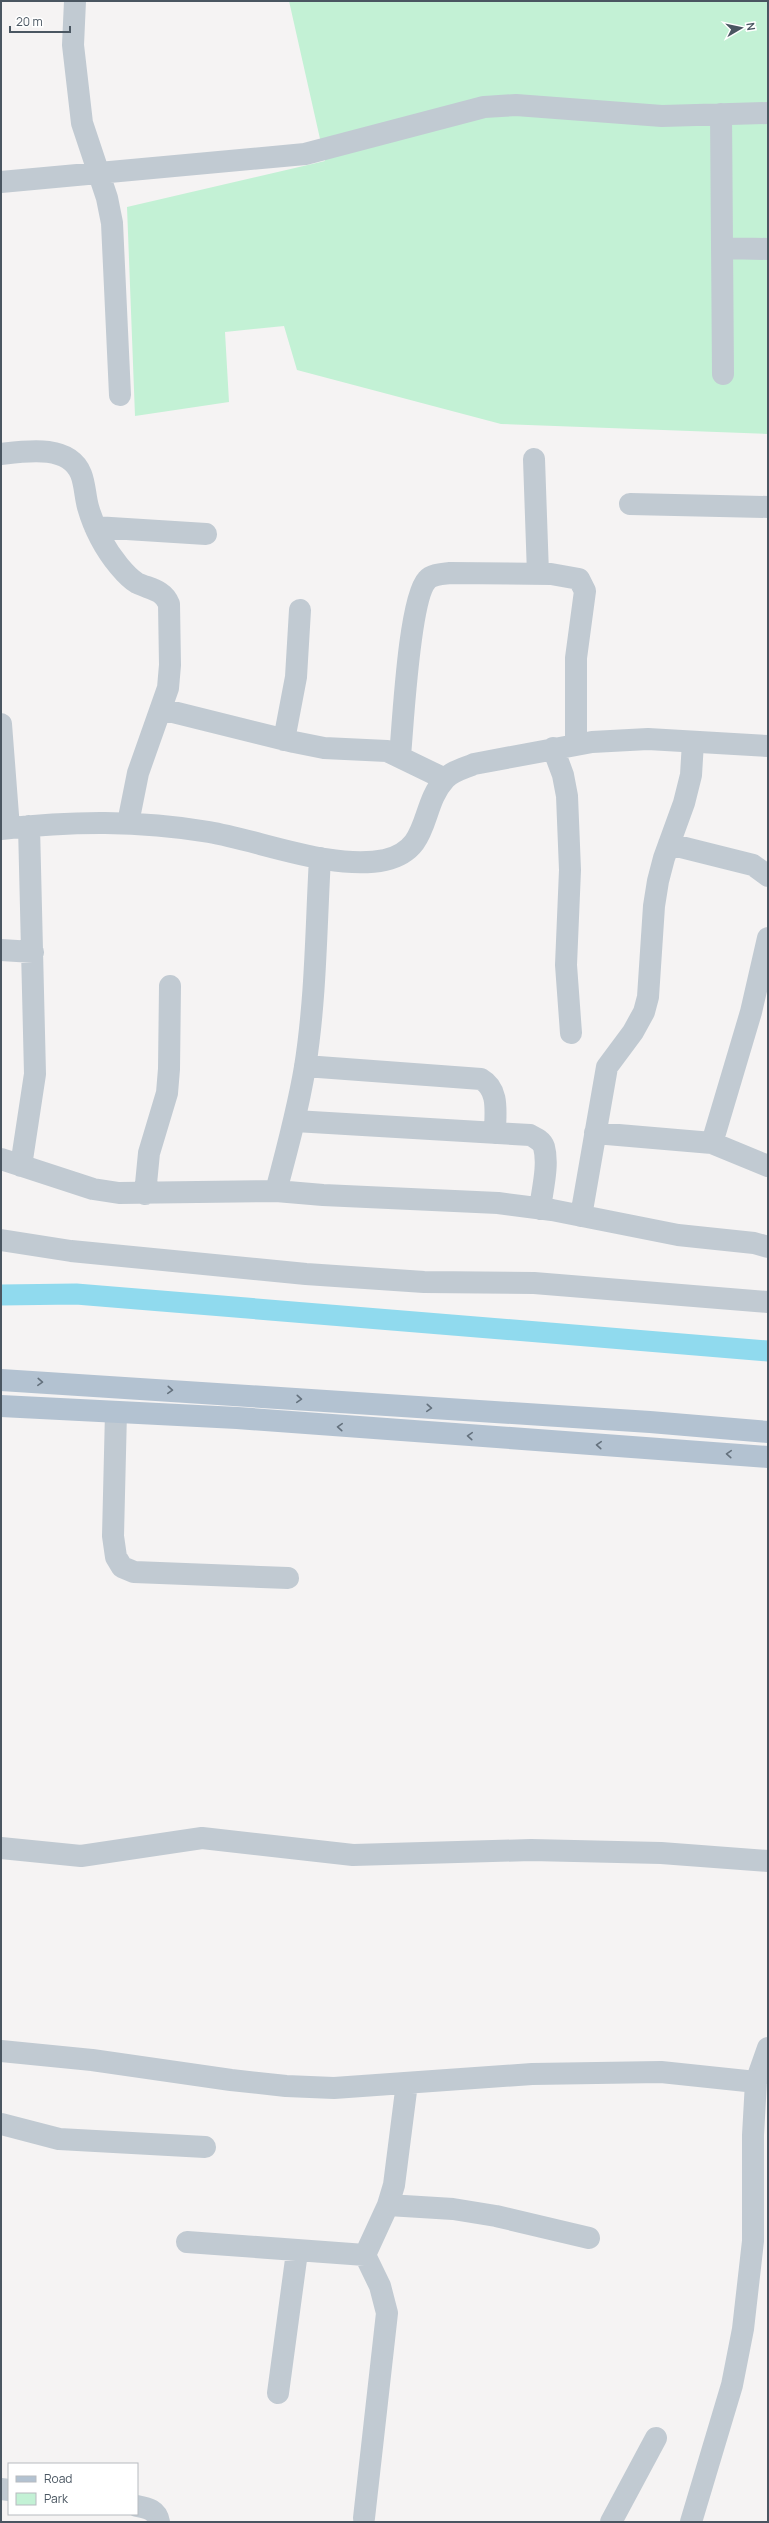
<svg xmlns="http://www.w3.org/2000/svg" width="769" height="2523" viewBox="0 0 769 2523" font-family="Manrope,sans-serif">
<style>
.green{fill:#c3f1d5}
.lines{fill:none;stroke-linecap:round;stroke-linejoin:round}
.canal{stroke:#90daee;stroke-width:21}
.minor{stroke:#c1cad2;stroke-width:22}
.major{stroke:#b3c2d1;stroke-width:22}
.oneway{stroke:#64717d}
</style>
<rect width="100%" height="100%" fill="#f5f3f3"/>
<path class="green" d="M 289,1 L 768,1 L 768,434 L 501,424 L 297,370 L 284,326 L 225,332 L 229,402 L 135,416 L 127,207 L 325,161 Z"/>
<g class="lines">
<path class="canal" d="M 1,1295 L 76,1294 L 768,1351"/>
<path class="minor" d="M 75,1 L 73,45 L 82,123 L 107,198 L 112,223 L 120,395
M 721,114 L 723,374
M 1,182 L 305,154 L 484,107 L 516,105 L 662,116 L 768,113
M 722,248 L 768,249
M 1,454 C 26,451 69,444 81,474 C 85,484 85,496 88,507 C 94,528 105,549 119,566 C 124,572 130,579 137,583 C 149,589 163,589 169,604 L 170,665 L 168,688 L 138,773 L 128,823
M 534,459 L 538,574
M 630,504 L 768,507
M 95,527 L 206,534
M 161,709 L 294,742 L 324,748 L 387,751 L 445,779
M 1,724 L 9,828
M 284,740 L 296,677 L 300,610
M 553,748 L 563,775 L 567,796 L 570,870 L 566,965 L 571,1033
M 400,756 C 403,725 409,599 427,580 C 432,574 443,574 450,573 L 551,574 L 579,579 L 585,591 L 576,658 L 576,744
M 1,829 C 72,821 138,820 209,832 C 261,841 334,871 385,860 C 432,849 419,807 445,779 C 452,771 465,768 474,764 L 592,742 L 648,739 L 768,746
M 669,844 L 753,865 L 768,876
M 320,858 C 316,927 316,998 305,1067 C 298,1109 287,1150 276,1191 L 323,1195 L 498,1203 L 552,1210 L 678,1235 L 754,1243 L 768,1247
M 1,950 L 33,952
M 305,1066 L 481,1079 C 500,1090 495,1113 495,1133
M 295,1121 L 530,1135 C 536,1138 542,1141 544,1147 C 549,1165 542,1191 540,1209
M 595,1133 L 712,1143 L 768,1166
M 712,1143 L 751,1012 L 768,938
M 1,1159 L 93,1189 L 119,1193 L 276,1191
M 21,1166 L 35,1074 L 29,826
M 145,1194 L 149,1153 L 167,1093 L 169,1069 L 170,986
M 581,1216 L 607,1067 L 633,1032 L 644,1012 L 648,997 L 654,906 L 658,881 L 664,858 L 684,803 L 691,775 L 693,742
M 1,1240 L 71,1251 L 306,1274 L 424,1282 L 534,1283 L 768,1302
M 116,1412 L 113,1536 L 116,1557 L 122,1567 L 134,1572 L 288,1578
M 1,1848 L 81,1856 L 202,1838 L 353,1855 L 531,1850 L 661,1853 L 768,1861
M 1,2051 L 92,2060 L 231,2080 L 286,2086 L 334,2088 L 532,2074 L 661,2072 L 756,2082
M 1,2124 L 59,2139 L 205,2147
M 388,2205 L 453,2209 L 496,2216 L 589,2238
M 187,2242 L 365,2255 L 388,2205 L 394,2185 L 407,2083
M 278,2393 L 297,2252
M 1,2489 L 9,2490
M 137,2506 C 148,2508 157,2510 159,2522
M 364,2518 L 387,2313 L 380,2286 L 365,2255
M 611,2522 L 656,2438
M 691,2522 L 732,2385 L 743,2329 L 753,2241 L 753,2135 L 756,2082 L 768,2048"/>
<path class="major" d="M 1,1380 L 650,1422 L 768,1432
M 1,1406 L 237,1418 L 768,1457"/>
</g>
<defs><path id="oneway-chevron" d="M-2-3.5L2.5 0L-2 3.5" fill="none" stroke-width="1.6" stroke-linecap="round" stroke-linejoin="round"/></defs>
<g class="oneway">
<use href="#oneway-chevron" transform="translate(40 1382) rotate(3)"/>
<use href="#oneway-chevron" transform="translate(170 1390) rotate(4)"/>
<use href="#oneway-chevron" transform="translate(299 1399) rotate(4)"/>
<use href="#oneway-chevron" transform="translate(429 1408) rotate(4)"/>
<use href="#oneway-chevron" transform="translate(340 1427) rotate(-176)"/>
<use href="#oneway-chevron" transform="translate(470 1436) rotate(-176)"/>
<use href="#oneway-chevron" transform="translate(599 1445) rotate(-176)"/>
<use href="#oneway-chevron" transform="translate(729 1454) rotate(-176)"/>
</g>
<rect width="769" height="2523" fill="none" stroke="#4a5661" stroke-width="4"/>
<rect x="8" y="2463" width="130" height="52" fill="#ffffff" stroke="#b7bbc0"/>
<rect x="16" y="2476" width="20" height="6" fill="#b3c2d1" stroke="#b7bbc0"/>
<text x="44" y="2483" font-size="12" fill="#4a5661">Road</text>
<rect x="16" y="2493" width="20" height="12" fill="#c3f1d5" stroke="#b7bbc0"/>
<text x="44" y="2503" font-size="12" fill="#4a5661">Park</text>
<g transform="translate(741 28) rotate(81)" stroke="#ffffff" stroke-width="3" paint-order="stroke">
<path d="M0-3L7 15L0 10L-7 15Z" fill="#4a5661"/>
<text y="-6" font-size="11" font-weight="bold" text-anchor="middle" fill="#4a5661">N</text>
</g>
<path d="M10 26v6h60v-6" fill="none" stroke="#4a5661" stroke-width="2"/>
<text x="16" y="26" font-size="12" fill="#4a5661" stroke="#ffffff" stroke-width="3" paint-order="stroke">20 m</text>
</svg>
